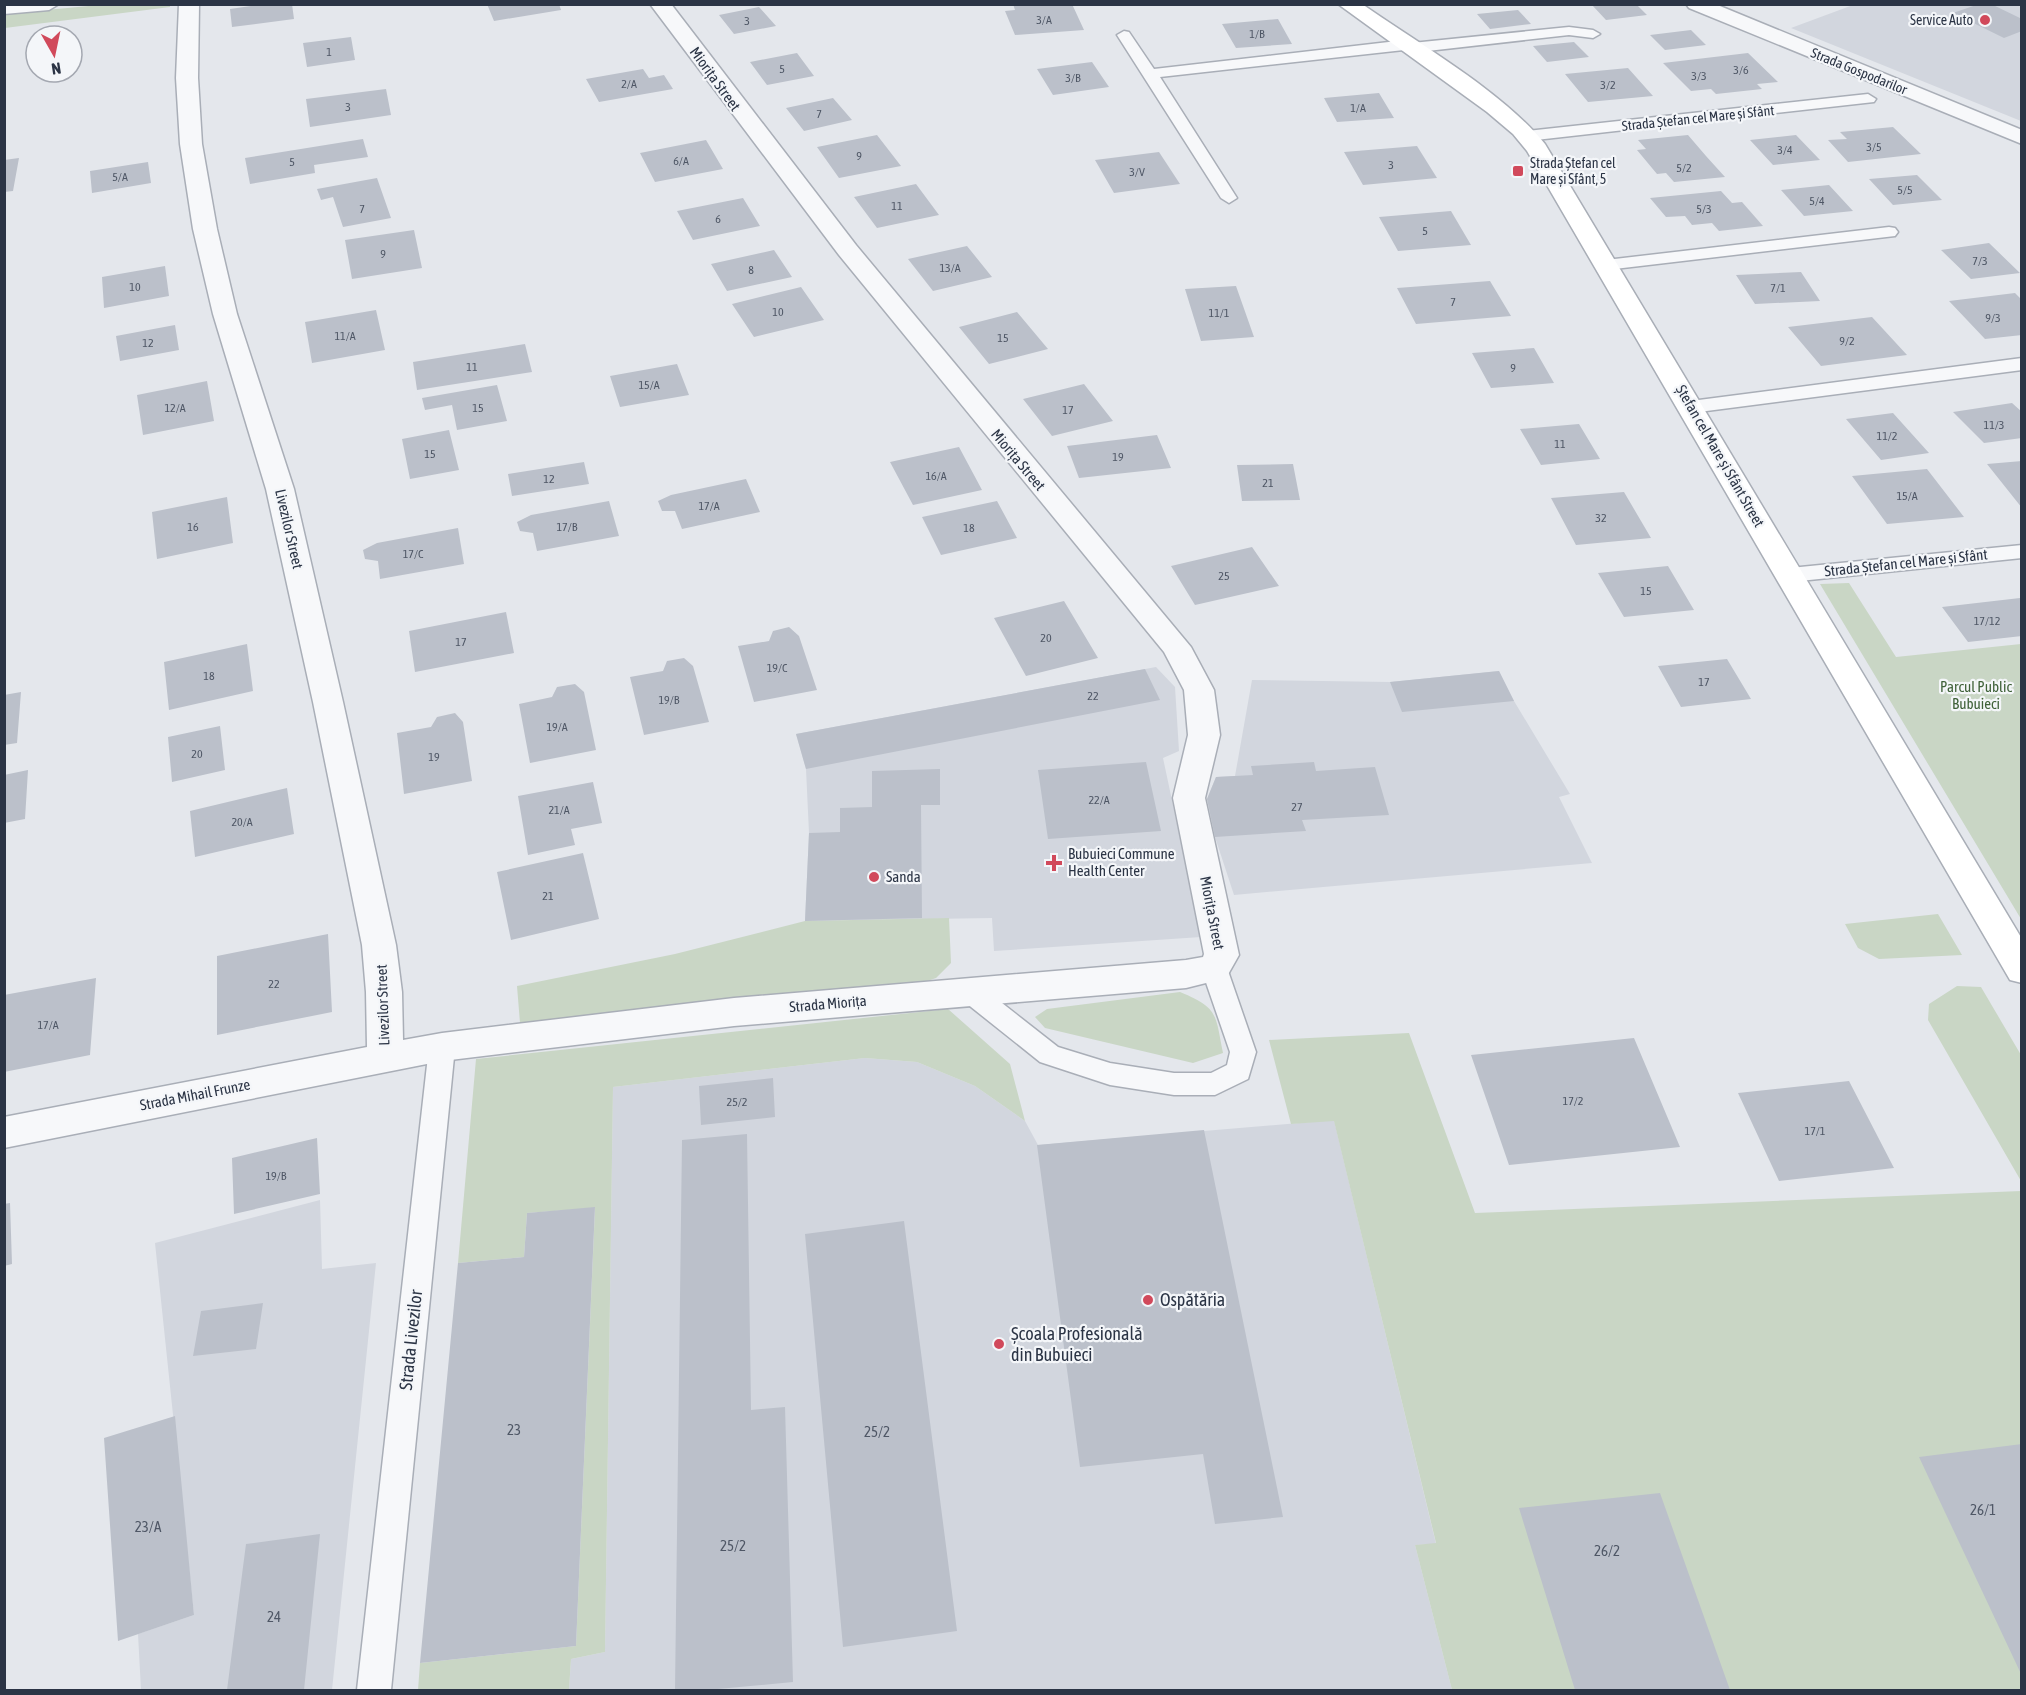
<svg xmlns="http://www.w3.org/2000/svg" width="2026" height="1695" viewBox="0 0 2026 1695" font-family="'Asap Condensed',sans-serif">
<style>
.built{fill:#d2d6de}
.green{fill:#c9d6c5}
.building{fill:#bbc0ca}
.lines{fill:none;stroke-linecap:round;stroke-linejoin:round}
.lane-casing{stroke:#a9aeb7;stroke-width:3}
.street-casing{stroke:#a9aeb7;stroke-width:3}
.secondary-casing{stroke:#a9aeb7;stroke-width:3}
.lane{fill:#f7f8fa;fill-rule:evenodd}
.street{fill:#f7f8fa;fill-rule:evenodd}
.secondary{fill:#fff;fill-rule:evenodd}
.poi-dot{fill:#d1495b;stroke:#f4f6f9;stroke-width:2}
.labels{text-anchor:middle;stroke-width:4.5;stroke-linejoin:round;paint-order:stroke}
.number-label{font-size:12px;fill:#4f5766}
.far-poi-label{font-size:14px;fill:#2b3445;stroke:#f4f6f9;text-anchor:end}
.far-street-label{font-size:14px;fill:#2b3445;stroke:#f4f6f9}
.street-label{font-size:15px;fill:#2b3445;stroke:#f4f6f9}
.park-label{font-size:15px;fill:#3f6138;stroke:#f4f6f9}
.poi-label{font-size:15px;fill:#2b3445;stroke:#f4f6f9;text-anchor:start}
.near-number-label{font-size:15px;fill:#4f5766}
.near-poi-label{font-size:18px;fill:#2b3445;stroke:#f4f6f9;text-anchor:start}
.near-street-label{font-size:18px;fill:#2b3445;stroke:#f4f6f9}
</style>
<rect width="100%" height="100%" fill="#e4e7ec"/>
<path class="built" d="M 1853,5 L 2021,5 L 2021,121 L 1791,28 Z
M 1156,667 L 1175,687 L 1179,751 L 1163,758 L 1201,937 L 994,951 L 992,918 L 805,921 L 809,833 L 806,769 L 796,734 Z
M 1499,671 L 1514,701 L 1570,794 L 1559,797 L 1592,863 L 1234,895 L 1215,837 L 1207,799 L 1216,777 L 1235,776 L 1252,680 L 1390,682 Z
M 865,1058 L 917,1062 L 975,1086 L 1025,1121 L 1038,1145 L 1334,1120 L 1436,1544 L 1415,1545 L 1452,1690 L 569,1690 L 571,1659 L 605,1652 L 613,1087 Z
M 320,1200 L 322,1269 L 376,1263 L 332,1690 L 141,1690 L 138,1634 L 194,1615 L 155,1243 Z"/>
<path class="green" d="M 99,5 L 170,5 L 170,7 L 5,28 L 4,14 Z
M 1849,583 L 1896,657 L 2021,644 L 2021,919 L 1820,584 Z
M 1938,914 L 1962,955 L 1879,959 L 1858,948 L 1845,924 Z
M 949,918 L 951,963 L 936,978 L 907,988 L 520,1023 L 517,986 L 675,954 L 805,921 Z
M 1957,986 L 1981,987 L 2021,1055 L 2021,1181 L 1928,1020 L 1929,1004 Z
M 1180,992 C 1219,1008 1215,1014 1223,1053 L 1193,1063 L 1045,1028 L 1035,1017 L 1047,1009 Z
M 948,1009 L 1010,1064 L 1025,1121 L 975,1086 L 917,1062 L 865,1058 L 613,1087 L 605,1652 L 571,1659 L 569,1690 L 418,1690 L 420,1663 L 576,1646 L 595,1208 L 527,1213 L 524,1257 L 458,1263 L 476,1059 Z
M 1409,1033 L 1475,1213 L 2021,1191 L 2021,1690 L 1452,1690 L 1415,1545 L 1436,1543 L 1334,1121 L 1291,1124 L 1269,1040 Z"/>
<path class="building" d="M 264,4 L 292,4 L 294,19 L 232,27 L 230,9 Z
M 487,4 L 559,4 L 561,10 L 494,21 Z
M 1013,4 L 1072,4 L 1084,30 L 1015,35 L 1005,11 L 1015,10 Z
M 1636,4 L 1647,15 L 1606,20 L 1592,5 Z
M 1979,4 L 1991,4 L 2022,19 L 2022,31 L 2004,38 L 1953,13 Z
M 759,7 L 776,26 L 734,34 L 719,15 Z
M 1518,10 L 1531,24 L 1490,29 L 1477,14 Z
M 1278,19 L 1292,44 L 1236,48 L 1222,24 Z
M 1691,30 L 1706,45 L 1665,50 L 1650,35 Z
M 351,37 L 355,60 L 307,67 L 303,43 Z
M 1574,42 L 1589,57 L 1547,62 L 1533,46 Z
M 797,53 L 814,76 L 767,85 L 750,62 Z
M 1748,53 L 1778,82 L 1757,84 L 1762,89 L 1716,94 L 1711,89 L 1691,91 L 1663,63 Z
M 1092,62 L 1109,87 L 1053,95 L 1037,69 Z
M 1628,68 L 1653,96 L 1588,102 L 1565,74 Z
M 643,69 L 649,78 L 664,75 L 673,89 L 599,102 L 586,79 Z
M 386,89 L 391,115 L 310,127 L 306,99 Z
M 1379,93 L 1394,118 L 1337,122 L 1324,98 Z
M 833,98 L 852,120 L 804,131 L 786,108 Z
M 1893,127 L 1921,154 L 1848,162 L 1828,140 L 1847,139 L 1840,132 Z
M 877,135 L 901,166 L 839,178 L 817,147 Z
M 1688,135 L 1706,156 L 1725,177 L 1674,182 L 1666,173 L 1657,174 L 1637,150 L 1646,149 L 1638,140 Z
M 1796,135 L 1820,160 L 1773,165 L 1750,140 Z
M 363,139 L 368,157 L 314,165 L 315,173 L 250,184 L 245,158 Z
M 706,140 L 723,169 L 655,182 L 640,153 Z
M 1417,146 L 1437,178 L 1363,185 L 1344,152 Z
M 1159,152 L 1180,184 L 1114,193 L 1095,160 Z
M 19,158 L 13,191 L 4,192 L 4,160 Z
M 148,162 L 151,183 L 92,193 L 90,171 Z
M 1917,175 L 1942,200 L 1893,205 L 1869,179 Z
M 377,178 L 391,218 L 343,227 L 333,197 L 321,200 L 317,189 Z
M 916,184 L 939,215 L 877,228 L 854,197 Z
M 1829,185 L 1853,211 L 1804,216 L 1781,190 Z
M 1721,191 L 1732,203 L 1742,202 L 1763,226 L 1719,231 L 1712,223 L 1692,225 L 1685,216 L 1666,217 L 1650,198 Z
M 743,198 L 760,226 L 693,240 L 677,211 Z
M 1451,211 L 1471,245 L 1398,251 L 1379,217 Z
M 414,230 L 422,268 L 352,279 L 345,240 Z
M 1989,243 L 2020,273 L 1971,279 L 1941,250 Z
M 967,246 L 992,277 L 933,291 L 908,259 Z
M 774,250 L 792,277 L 727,291 L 711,264 Z
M 165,266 L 169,296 L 104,308 L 102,277 Z
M 1801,272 L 1820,301 L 1755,304 L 1736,275 Z
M 1490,281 L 1511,316 L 1416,324 L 1397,288 Z
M 1236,286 L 1254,337 L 1201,341 L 1185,289 Z
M 801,287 L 824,320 L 754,337 L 732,304 Z
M 2015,293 L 2022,300 L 2022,335 L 1985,339 L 1949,301 Z
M 376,310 L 385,350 L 312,363 L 305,322 Z
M 1017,312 L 1048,349 L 989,364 L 959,327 Z
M 1872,317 L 1907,355 L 1821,366 L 1788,327 Z
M 175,325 L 179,350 L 120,361 L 116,336 Z
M 525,344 L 532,372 L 417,390 L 413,362 Z
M 1534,348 L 1554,383 L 1491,388 L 1472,353 Z
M 677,364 L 689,395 L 620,407 L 610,376 Z
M 207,381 L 214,421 L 143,435 L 137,395 Z
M 1084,384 L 1113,421 L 1052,436 L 1023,399 Z
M 497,385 L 507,421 L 457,430 L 452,405 L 425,410 L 422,398 Z
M 2012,403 L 2022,412 L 2022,438 L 1984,443 L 1953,412 Z
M 1893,413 L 1929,453 L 1881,460 L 1846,419 Z
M 1579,424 L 1600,459 L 1541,465 L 1520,429 Z
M 449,430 L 459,470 L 410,479 L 402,439 Z
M 1157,435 L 1171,468 L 1079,478 L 1067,446 Z
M 959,447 L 982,490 L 913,505 L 890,462 Z
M 2022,461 L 2022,508 L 1987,464 Z
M 584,462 L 589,484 L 512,496 L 508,474 Z
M 1293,464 L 1300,500 L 1242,501 L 1237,465 Z
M 1927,469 L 1964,517 L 1887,524 L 1852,476 Z
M 746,479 L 760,512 L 682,529 L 675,511 L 662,511 L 658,501 L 671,495 Z
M 1624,492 L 1651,538 L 1576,545 L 1551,498 Z
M 227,497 L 233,543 L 157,559 L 152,512 Z
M 609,501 L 619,536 L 537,551 L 533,533 L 520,531 L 517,522 L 531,515 Z
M 997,501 L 1017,538 L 941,555 L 922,517 Z
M 458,528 L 464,564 L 380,579 L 378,561 L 365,559 L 363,550 L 377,543 Z
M 1252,547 L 1279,586 L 1195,605 L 1171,566 Z
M 1668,566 L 1694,610 L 1624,617 L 1598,573 Z
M 2020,598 L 2022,636 L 1968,642 L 1942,607 Z
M 1064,601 L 1098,658 L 1026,676 L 994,618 Z
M 506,612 L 514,653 L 415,672 L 409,631 Z
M 789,627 L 799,636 L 817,690 L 754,702 L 738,646 L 769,641 L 773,631 Z
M 247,644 L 253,691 L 169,710 L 164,662 Z
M 684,658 L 693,666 L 709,722 L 644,735 L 630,677 L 663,671 L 667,661 Z
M 1727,659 L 1751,699 L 1681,707 L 1658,666 Z
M 1145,669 L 1160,700 L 806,769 L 796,734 Z
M 1499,671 L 1514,701 L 1402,712 L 1390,682 Z
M 575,684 L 584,692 L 596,750 L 530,763 L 519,704 L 552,697 L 557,687 Z
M 21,692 L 17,743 L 4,745 L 4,695 Z
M 455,713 L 463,722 L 472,781 L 404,794 L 397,733 L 431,727 L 437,717 Z
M 220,726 L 225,770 L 172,782 L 168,737 Z
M 1146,762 L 1161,831 L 1048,839 L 1038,770 Z
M 1314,762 L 1316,771 L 1375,767 L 1389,815 L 1302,820 L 1306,831 L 1215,837 L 1207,799 L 1216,777 L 1253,775 L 1251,766 Z
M 940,769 L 940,805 L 921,805 L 922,918 L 805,921 L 809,833 L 840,832 L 840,808 L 872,807 L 872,771 Z
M 28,770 L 25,819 L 4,823 L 4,775 Z
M 593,782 L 602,823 L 571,829 L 575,845 L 528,855 L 518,796 Z
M 287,788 L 294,834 L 195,857 L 190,811 Z
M 583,853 L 599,919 L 511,940 L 497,872 Z
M 328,934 L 332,1012 L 217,1035 L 217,956 Z
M 96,978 L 90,1055 L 4,1072 L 4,995 Z
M 1634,1038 L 1680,1147 L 1509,1165 L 1471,1055 Z
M 773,1078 L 775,1117 L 701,1125 L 699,1086 Z
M 1849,1081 L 1894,1168 L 1779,1181 L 1738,1093 Z
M 1204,1130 L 1283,1517 L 1215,1524 L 1203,1454 L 1080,1467 L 1037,1145 Z
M 747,1134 L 751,1410 L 785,1407 L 793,1682 L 707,1690 L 675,1690 L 682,1140 Z
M 317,1138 L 320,1194 L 234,1214 L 232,1158 Z
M 10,1203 L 12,1264 L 4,1266 L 4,1204 Z
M 595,1207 L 576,1646 L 420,1663 L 458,1263 L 524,1257 L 527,1213 Z
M 904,1221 L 957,1631 L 843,1647 L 805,1234 Z
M 263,1303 L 256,1349 L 193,1356 L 201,1311 Z
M 175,1416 L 194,1615 L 118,1641 L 104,1438 Z
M 2022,1444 L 2022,1676 L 1919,1457 Z
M 1660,1493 L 1730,1690 L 1575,1690 L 1519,1508 Z
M 320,1534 L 304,1690 L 227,1690 L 246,1544 Z"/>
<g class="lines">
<g class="lane-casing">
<path id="lane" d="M 1569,27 L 1593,30 L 1600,34 L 1593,38 L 1569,35 L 1410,53 L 1404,50 L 1160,77 L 1237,198 L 1229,203 L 1221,198 L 1117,35 L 1124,31 L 1129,32 L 1154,69 L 1406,40 L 1412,43 Z
M 1868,94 L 1876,99 L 1874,102 L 1527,141 L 1519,136 L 1527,131 Z
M 1889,227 L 1895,228 L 1898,232 L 1895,236 L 1606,270 L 1597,265 L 1606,260 Z
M 2022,358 L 2022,370 L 1691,413 L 1681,407 L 1691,401 Z
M 2022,545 L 2022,558 L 1790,582 L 1783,580 L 1780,575 L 1783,570 L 1790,568 Z
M 1214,958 L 1223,961 L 1227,968 L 1256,1052 L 1248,1079 L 1215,1095 L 1174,1095 L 1110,1085 L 1040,1062 L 961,999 L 957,992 L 961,985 L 970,982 L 979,985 L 1058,1047 L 1110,1063 L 1174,1073 L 1211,1073 L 1227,1065 L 1230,1052 L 1201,968 L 1205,961 Z
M 442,1037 L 451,1040 L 455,1047 L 391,1690 L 357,1690 L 429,1047 L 433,1040 Z"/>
</g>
<g class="street-casing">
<path id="street" d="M 4,4 L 59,4 L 49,10 L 4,14 Z
M 179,4 L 199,4 L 198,78 L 202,144 L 217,229 L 237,314 L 294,489 L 343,702 L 396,945 L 402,992 L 403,1040 L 442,1033 L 734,998 L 1186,960 L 1203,957 L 1204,954 L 1173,798 L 1188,735 L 1184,690 L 1164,652 L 839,255 L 650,4 L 671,4 L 856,245 L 1191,647 L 1214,690 L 1220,735 L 1205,798 L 1239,955 L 1226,978 L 1186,988 L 734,1026 L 442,1061 L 4,1148 L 4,1117 L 367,1047 L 366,992 L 362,945 L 313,702 L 266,489 L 213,314 L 193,229 L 180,144 L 176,78 Z
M 1686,4 L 1715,4 L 2022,130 L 2022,144 L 1689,8 Z"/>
</g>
<g class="secondary-casing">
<path id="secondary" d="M 1338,4 L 1362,4 C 1419,44 1502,91 1545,144 L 2022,939 L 2022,983 L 2010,980 L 1527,151 L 1513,134 L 1487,112 Z"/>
</g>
<use href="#lane" class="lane"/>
<use href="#street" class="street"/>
<use href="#secondary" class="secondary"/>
</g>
<g class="poi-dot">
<circle cx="1985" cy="20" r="6"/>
<rect x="1512" y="165" width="12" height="12" rx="3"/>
<path d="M1051 854h6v6h6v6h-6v6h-6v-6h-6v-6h6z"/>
<circle cx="874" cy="877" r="6"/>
<circle cx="1148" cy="1300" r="6"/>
<circle cx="999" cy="1344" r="6"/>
</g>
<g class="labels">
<g class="number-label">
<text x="1044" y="24">3/A</text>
<text x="747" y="25">3</text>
<text x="1257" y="38">1/B</text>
<text x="329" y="56">1</text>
<text x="782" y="73">5</text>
<text x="1741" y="74">3/6</text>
<text x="1699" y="80">3/3</text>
<text x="1073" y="82">3/B</text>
<text x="629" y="88">2/A</text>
<text x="1608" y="89">3/2</text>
<text x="348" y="111">3</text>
<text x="1358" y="112">1/A</text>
<text x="819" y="118">7</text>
<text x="1874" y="151">3/5</text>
<text x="1785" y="154">3/4</text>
<text x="859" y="160">9</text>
<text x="681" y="165">6/A</text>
<text x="292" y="166">5</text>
<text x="1391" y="169">3</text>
<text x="1684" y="172">5/2</text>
<text x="1137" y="176">3/V</text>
<text x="120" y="181">5/A</text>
<text x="1905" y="194">5/5</text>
<text x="1817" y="205">5/4</text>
<text x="897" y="210">11</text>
<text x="362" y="213">7</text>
<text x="1704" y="213">5/3</text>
<text x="718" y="223">6</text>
<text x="1425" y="235">5</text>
<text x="383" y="258">9</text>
<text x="1980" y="265">7/3</text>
<text x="950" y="272">13/A</text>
<text x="751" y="274">8</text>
<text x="135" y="291">10</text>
<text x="1778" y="292">7/1</text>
<text x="1453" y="306">7</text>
<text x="778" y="316">10</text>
<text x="1219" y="317">11/1</text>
<text x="1993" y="322">9/3</text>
<text x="345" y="340">11/A</text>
<text x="1003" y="342">15</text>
<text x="1847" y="345">9/2</text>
<text x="148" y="347">12</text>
<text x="472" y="371">11</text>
<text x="1513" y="372">9</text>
<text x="649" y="389">15/A</text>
<text x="175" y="412">12/A</text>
<text x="478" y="412">15</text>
<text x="1068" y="414">17</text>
<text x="1994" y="429">11/3</text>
<text x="1887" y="440">11/2</text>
<text x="1560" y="448">11</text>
<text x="430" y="458">15</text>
<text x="1118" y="461">19</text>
<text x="936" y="480">16/A</text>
<text x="549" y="483">12</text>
<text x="1268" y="487">21</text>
<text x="1907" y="500">15/A</text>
<text x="709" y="510">17/A</text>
<text x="1601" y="522">32</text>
<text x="193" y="531">16</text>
<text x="567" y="531">17/B</text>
<text x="969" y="532">18</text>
<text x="413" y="558">17/C</text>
<text x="1224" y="580">25</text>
<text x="1646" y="595">15</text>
<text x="1987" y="625">17/12</text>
<text x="1046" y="642">20</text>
<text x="461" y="646">17</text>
<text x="777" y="672">19/C</text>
<text x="209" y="680">18</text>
<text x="1704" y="686">17</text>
<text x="1093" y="700">22</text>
<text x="669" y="704">19/B</text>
<text x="557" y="731">19/A</text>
<text x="197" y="758">20</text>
<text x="434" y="761">19</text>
<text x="1099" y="804">22/A</text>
<text x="1297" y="811">27</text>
<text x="559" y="814">21/A</text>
<text x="242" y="826">20/A</text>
<text x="548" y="900">21</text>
<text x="274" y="988">22</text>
<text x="48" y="1029">17/A</text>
<text x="1573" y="1105">17/2</text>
<text x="737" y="1106">25/2</text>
<text x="1815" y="1135">17/1</text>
<text x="276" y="1180">19/B</text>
</g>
<g class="far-poi-label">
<text x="1973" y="25">Service Auto</text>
<text x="1530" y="168" text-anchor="start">Strada Ștefan cel<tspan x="1530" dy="16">Mare și Sfânt, 5</tspan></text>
</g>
<g class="far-street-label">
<text transform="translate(1859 71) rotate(22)" y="5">Strada Gospodarilor</text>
<text transform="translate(1698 118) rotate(-6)" y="5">Strada Ștefan cel Mare și Sfânt</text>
</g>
<g class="street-label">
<text transform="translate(715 79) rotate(54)" y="5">Miorița Street</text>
<text transform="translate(1720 456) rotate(60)" y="5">Ștefan cel Mare și Sfânt Street</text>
<text transform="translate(1018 460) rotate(50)" y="5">Miorița Street</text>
<text transform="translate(289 529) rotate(77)" y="5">Livezilor Street</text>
<text transform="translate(1906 563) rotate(-6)" y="5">Strada Ștefan cel Mare și Sfânt</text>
<text transform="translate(1212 913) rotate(79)" y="5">Miorița Street</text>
<text transform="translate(828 1004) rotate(-5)" y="5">Strada Miorița</text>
<text transform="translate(383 1005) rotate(-92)" y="5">Livezilor Street</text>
<text transform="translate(195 1095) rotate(-11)" y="5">Strada Mihail Frunze</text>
</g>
<g class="park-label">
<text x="1976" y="692">Parcul Public<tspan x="1976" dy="17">Bubuieci</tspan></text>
</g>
<g class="poi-label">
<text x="1068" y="859">Bubuieci Commune<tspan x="1068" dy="17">Health Center</tspan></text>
<text x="886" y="882">Sanda</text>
</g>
<g class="near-number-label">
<text x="514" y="1435">23</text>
<text x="877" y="1437">25/2</text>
<text x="1983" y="1515">26/1</text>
<text x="148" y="1532">23/A</text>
<text x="733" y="1551">25/2</text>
<text x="1607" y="1556">26/2</text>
<text x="274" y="1622">24</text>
</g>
<g class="near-poi-label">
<text x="1160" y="1306">Ospătăria</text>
<text x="1011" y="1340">Școala Profesională<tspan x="1011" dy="21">din Bubuieci</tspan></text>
</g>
<g class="near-street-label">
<text transform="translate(411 1340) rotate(-84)" y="6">Strada Livezilor</text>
</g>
</g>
<rect width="2026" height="1695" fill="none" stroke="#2b3445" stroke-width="12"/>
<g transform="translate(54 54) rotate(171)"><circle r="28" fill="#f4f6f9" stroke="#a4a8b1" stroke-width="1.5"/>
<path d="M0-4.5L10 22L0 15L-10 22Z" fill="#d1495b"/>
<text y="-9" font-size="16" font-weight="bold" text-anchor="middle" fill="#2b3445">N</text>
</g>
</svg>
